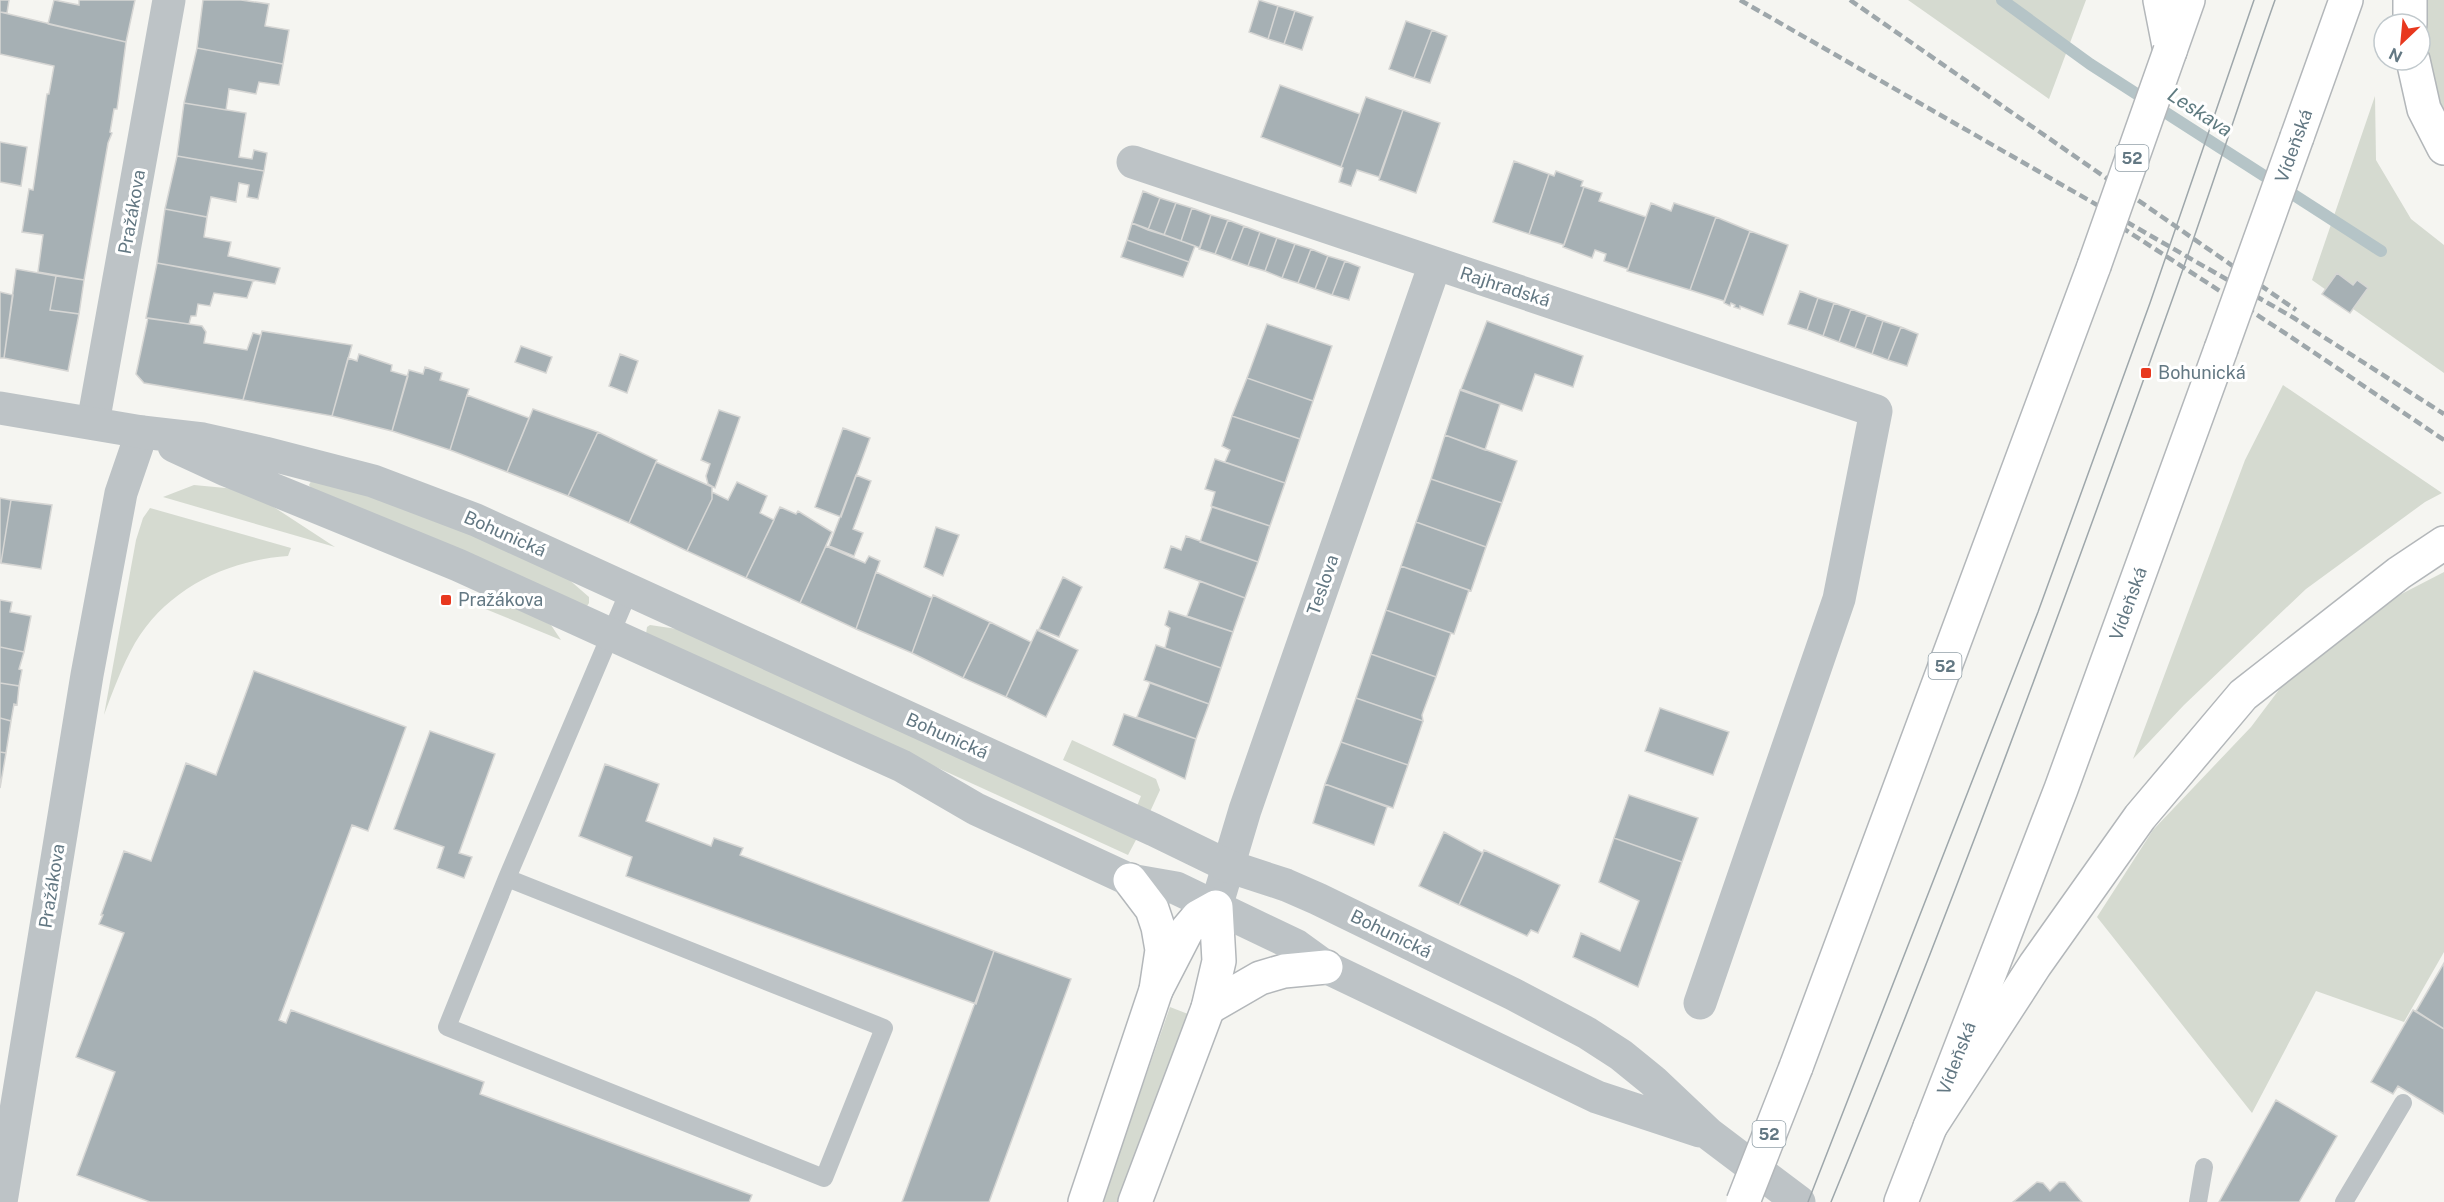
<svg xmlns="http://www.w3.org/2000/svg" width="2444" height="1202" viewBox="0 0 2444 1202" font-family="'Public Sans',sans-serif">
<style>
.green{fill:#d5dad0}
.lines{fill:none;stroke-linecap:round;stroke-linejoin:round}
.stream{stroke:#b5c4c7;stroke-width:12}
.building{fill:#a6b0b4;stroke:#d6d6d4;stroke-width:1.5}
.trunk-casing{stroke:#b3b7ba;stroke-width:36}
.motorway-casing{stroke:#b3b7ba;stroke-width:36}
.service{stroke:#bdc3c6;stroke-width:18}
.minor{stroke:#bdc3c6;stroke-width:33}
.tertiary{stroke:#bdc3c6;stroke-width:33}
.trunk{stroke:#fff;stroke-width:33}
.motorway{stroke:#fff;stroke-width:33}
.tram{stroke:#9ea7ab;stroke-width:1.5}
.rail{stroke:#9ea7ab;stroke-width:4.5;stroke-dasharray:9 4.5;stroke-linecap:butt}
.trunk-bridge-casing{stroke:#b3b7ba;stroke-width:36;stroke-linecap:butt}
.trunk-bridge{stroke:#fff;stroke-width:33}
.poi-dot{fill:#e8381e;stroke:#fff;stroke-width:2}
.labels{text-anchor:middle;stroke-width:6;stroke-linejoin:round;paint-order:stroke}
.shield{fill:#fff;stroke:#92a0a8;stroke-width:1.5}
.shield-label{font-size:16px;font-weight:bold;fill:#637883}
.street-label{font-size:18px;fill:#637883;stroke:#fff}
.poi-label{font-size:18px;fill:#637883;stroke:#fff;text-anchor:start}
.water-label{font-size:20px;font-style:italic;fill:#5f7b80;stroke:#fff}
</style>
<rect width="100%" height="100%" fill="#f5f5f1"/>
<path class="green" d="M 1908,0 L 2086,0 L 2049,99 Z
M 2425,0 L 2444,0 L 2444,117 L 2431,82 L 2425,32 Z
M 2375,96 L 2376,160 L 2411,219 L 2444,245 L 2444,373 L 2312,280 Z
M 2283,385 L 2442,493 L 2425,502 L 2306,589 L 2184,705 L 2133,759 L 2245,460 Z
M 312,479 L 426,514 L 566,577 L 589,597 L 589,603 L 587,606 L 311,488 L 309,485 Z
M 194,485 L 236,489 L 263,500 L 335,547 L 163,497 Z
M 150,508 L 291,548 L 288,556 C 227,560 167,589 135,643 C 122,666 113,691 104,715 L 136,540 L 143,518 Z
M 2444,572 L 2444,952 L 2404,1022 L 2316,991 L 2252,1113 L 2097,917 L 2153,830 L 2251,727 L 2312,646 L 2355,618 Z
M 456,597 L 507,601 L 551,625 L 561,640 Z
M 650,625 L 677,629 L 1137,838 L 1128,855 L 652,637 L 646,634 L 647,627 Z
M 1072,740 L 1156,779 L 1160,790 L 1149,814 L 1137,806 L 1141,796 L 1063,760 Z
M 1170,1007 L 1188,1014 L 1124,1202 L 1102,1202 Z"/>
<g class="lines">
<path class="stream" d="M 2002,0 L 2090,64 L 2381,251"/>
</g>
<path class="building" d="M 0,0 L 9,0 L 7,13 L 0,12 Z
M 54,0 L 79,5 L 79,0 L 135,0 L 126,42 L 48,24 Z
M 203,0 L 241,0 L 269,4 L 265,26 L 289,30 L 283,64 L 197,48 Z
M 1259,0 L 1278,6 L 1268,39 L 1249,32 Z
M 1278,6 L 1295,11 L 1284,44 L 1268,39 Z
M 1295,11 L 1313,17 L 1302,50 L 1284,44 Z
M 0,12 L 126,42 L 117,109 L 114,109 L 110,132 L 112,133 L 108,143 L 84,280 L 38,272 L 43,235 L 22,232 L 29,189 L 33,190 L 47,94 L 49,94 L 54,66 L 0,54 Z
M 1406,21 L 1432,30 L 1414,78 L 1389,69 Z
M 1432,30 L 1447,36 L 1430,83 L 1414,78 Z
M 197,48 L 283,64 L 279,85 L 259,82 L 256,94 L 229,89 L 226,110 L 184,103 Z
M 1280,85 L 1360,114 L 1341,167 L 1261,137 Z
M 1366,97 L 1403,110 L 1379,177 L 1357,170 L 1351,186 L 1339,182 L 1343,168 L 1341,167 Z
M 184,103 L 246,113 L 239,157 L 252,159 L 254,150 L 267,153 L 264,171 L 177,156 Z
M 1403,110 L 1440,123 L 1416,193 L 1379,180 Z
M 0,142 L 27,147 L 21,186 L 0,182 Z
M 177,156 L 264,171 L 258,199 L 247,197 L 249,185 L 239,183 L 236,202 L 211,197 L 207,217 L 165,209 Z
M 1514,161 L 1549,174 L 1529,234 L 1493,222 Z
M 1556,171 L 1583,181 L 1581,186 L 1584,187 L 1564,245 L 1529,234 L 1549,174 L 1554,176 Z
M 1584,187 L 1602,193 L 1599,201 L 1646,217 L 1628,269 L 1604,261 L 1606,254 L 1595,250 L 1592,258 L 1563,247 Z
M 1143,191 L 1160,198 L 1148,230 L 1132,223 Z
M 1160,198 L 1176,203 L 1164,235 L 1148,230 Z
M 1176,203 L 1192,208 L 1181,241 L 1164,235 Z
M 1651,203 L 1671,211 L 1674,203 L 1716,217 L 1690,290 L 1627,271 Z
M 1192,208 L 1211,215 L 1200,248 L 1181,241 Z
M 165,209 L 207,217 L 204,237 L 231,242 L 228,256 L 280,268 L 275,284 L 157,263 Z
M 1211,215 L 1228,220 L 1215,254 L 1199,249 Z
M 1716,217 L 1750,231 L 1724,301 L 1690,290 Z
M 1228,220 L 1244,226 L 1231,260 L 1215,254 Z
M 1132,223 L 1195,246 L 1189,262 L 1127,240 Z
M 1244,226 L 1260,232 L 1248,266 L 1231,260 Z
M 1750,231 L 1788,245 L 1763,315 L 1740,306 L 1740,309 L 1734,307 L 1735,305 L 1731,303 L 1730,306 L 1724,303 Z
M 1260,232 L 1277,238 L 1265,271 L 1248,266 Z
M 1277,238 L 1295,244 L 1282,278 L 1265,271 Z
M 1127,240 L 1189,262 L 1183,277 L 1121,257 Z
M 1295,244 L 1311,249 L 1298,283 L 1282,278 Z
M 1311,249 L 1328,256 L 1315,289 L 1298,283 Z
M 1328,256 L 1345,261 L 1332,295 L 1315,289 Z
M 1345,261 L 1360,267 L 1349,300 L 1332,295 Z
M 157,263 L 253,281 L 247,298 L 214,293 L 210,306 L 198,304 L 196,316 L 191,316 L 189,324 L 146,318 Z
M 16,269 L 56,276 L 50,310 L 79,314 L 68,371 L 4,358 Z
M 2337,273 L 2353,285 L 2357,280 L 2368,288 L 2350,313 L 2322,294 Z
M 56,276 L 84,280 L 79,314 L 50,310 Z
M 1800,291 L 1818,298 L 1807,330 L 1788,324 Z
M 0,292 L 13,295 L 4,358 L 0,358 Z
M 1818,298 L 1834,303 L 1823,336 L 1807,330 Z
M 1834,303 L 1851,309 L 1839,342 L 1823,336 Z
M 1851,309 L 1867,315 L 1855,348 L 1839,342 Z
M 1867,315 L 1883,321 L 1872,354 L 1855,348 Z
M 148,318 L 202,326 L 206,332 L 204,343 L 247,350 L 253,333 L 261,335 L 243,400 L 144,383 L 136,374 Z
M 1487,321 L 1583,356 L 1573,387 L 1535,374 L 1522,411 L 1461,389 Z
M 1883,321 L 1901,327 L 1888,360 L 1872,354 Z
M 1267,324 L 1332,346 L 1313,401 L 1247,378 Z
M 1901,327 L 1918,334 L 1907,366 L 1888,360 Z
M 262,331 L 352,345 L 332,416 L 243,400 Z
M 521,346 L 552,357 L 546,373 L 515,362 Z
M 359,354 L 392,365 L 391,371 L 408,376 L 392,431 L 332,416 L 348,358 L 357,361 Z
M 620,354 L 638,361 L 627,393 L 609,386 Z
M 425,367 L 442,373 L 440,380 L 469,389 L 450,450 L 392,431 L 409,370 L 423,374 Z
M 1247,378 L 1313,401 L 1300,439 L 1232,416 Z
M 1460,390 L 1500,404 L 1485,450 L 1445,435 Z
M 467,395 L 529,418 L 507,472 L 450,450 Z
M 533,409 L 598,432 L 568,496 L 507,472 Z
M 719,410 L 740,417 L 715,488 L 708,484 L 706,476 L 710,464 L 701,460 Z
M 1232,416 L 1300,439 L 1285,483 L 1225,462 L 1230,450 L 1222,446 Z
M 843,428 L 870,438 L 841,517 L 815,507 Z
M 598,432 L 657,460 L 629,523 L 568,496 Z
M 1445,435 L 1517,461 L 1502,503 L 1431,479 Z
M 1215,459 L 1285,483 L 1270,526 L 1211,506 L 1215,492 L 1205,489 Z
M 656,462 L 712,487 L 712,499 L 687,551 L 629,523 Z
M 856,475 L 871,481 L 853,529 L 863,533 L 854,556 L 829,546 Z
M 1431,479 L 1502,503 L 1486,547 L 1416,522 Z
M 737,482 L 767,496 L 760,513 L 774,520 L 746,578 L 687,551 L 712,499 L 712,492 L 728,500 Z
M 0,498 L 11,500 L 1,563 L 0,562 Z
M 11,500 L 52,505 L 41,569 L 1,563 Z
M 780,507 L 796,514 L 798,511 L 832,532 L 800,603 L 746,578 Z
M 1212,507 L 1270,526 L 1258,562 L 1200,542 Z
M 1416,522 L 1486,547 L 1471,591 L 1401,566 Z
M 936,527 L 959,535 L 943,576 L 924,567 Z
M 1186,536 L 1258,562 L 1245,598 L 1164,568 L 1171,546 L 1181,550 Z
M 826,546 L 865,563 L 869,556 L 880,561 L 856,629 L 800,603 Z
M 1401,566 L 1469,590 L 1454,634 L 1386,610 Z
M 876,572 L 932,598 L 912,653 L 856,629 Z
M 1063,577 L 1082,587 L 1059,637 L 1039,629 Z
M 1200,581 L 1245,598 L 1233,632 L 1187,616 Z
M 933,595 L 990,622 L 963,678 L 912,653 Z
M 0,600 L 12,602 L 10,612 L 31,616 L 24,652 L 0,647 Z
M 1386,610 L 1451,633 L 1436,677 L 1371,654 Z
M 1169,611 L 1233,632 L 1221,668 L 1165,648 L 1170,628 L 1165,625 Z
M 990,622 L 1031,642 L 1006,697 L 963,678 Z
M 1037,630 L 1078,650 L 1046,717 L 1006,697 Z
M 1156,645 L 1221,668 L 1209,704 L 1144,680 Z
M 0,647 L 24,652 L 19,669 L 22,670 L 19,686 L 0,683 Z
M 1371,654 L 1436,677 L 1422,715 L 1423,721 L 1356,698 Z
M 254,671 L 406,727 L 368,831 L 352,825 L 279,1020 L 286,1023 L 291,1010 L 484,1082 L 480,1094 L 752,1195 L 749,1202 L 150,1202 L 77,1175 L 115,1072 L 76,1057 L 124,933 L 99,924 L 103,915 L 101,915 L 124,851 L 151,861 L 186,763 L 216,775 Z
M 0,683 L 19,686 L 17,705 L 14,704 L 11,721 L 0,718 Z
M 1150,683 L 1209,704 L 1196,739 L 1137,717 Z
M 1356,698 L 1423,721 L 1408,765 L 1341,742 Z
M 1660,708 L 1729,732 L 1713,775 L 1645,751 Z
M 1124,714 L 1196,739 L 1185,779 L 1113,745 Z
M 0,718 L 11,721 L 6,753 L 0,752 Z
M 430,731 L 495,754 L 459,853 L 472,857 L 464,878 L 437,868 L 444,847 L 394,829 Z
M 1341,742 L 1408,765 L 1393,808 L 1325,784 Z
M 0,752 L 6,753 L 0,788 Z
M 605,764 L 659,784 L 646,821 L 711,846 L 714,838 L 743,848 L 740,855 L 994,951 L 976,1004 L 626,876 L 632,857 L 579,836 Z
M 1325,784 L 1387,807 L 1374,845 L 1313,823 Z
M 1629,795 L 1698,818 L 1682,862 L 1614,838 Z
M 1444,832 L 1483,853 L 1459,905 L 1419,886 Z
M 1614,838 L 1682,862 L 1638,987 L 1573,957 L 1581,933 L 1620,951 L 1639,901 L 1599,882 Z
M 1484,850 L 1560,885 L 1538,933 L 1531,930 L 1527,936 L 1459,905 Z
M 994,951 L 1071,979 L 989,1202 L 902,1202 Z
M 2444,963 L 2444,1029 L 2416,1011 Z
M 2413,1010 L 2444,1029 L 2444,1114 L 2398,1086 L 2393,1094 L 2371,1082 Z
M 2276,1100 L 2337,1136 L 2299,1202 L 2219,1202 Z
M 2037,1182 L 2043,1183 L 2050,1191 L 2059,1182 L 2065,1182 L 2082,1202 L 2013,1202 Z"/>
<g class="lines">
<g class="trunk-casing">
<g id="trunk">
<path d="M 2170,51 L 2188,0"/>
<path d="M 2297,137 L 2346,0"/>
<path d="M 1208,1008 L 1260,978 L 1284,971 L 1326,967"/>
<path d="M 1796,1067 L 2094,266"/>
<path d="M 1085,1202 L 1156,990 L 1162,950 L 1158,927 L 1152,909 L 1130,880"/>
<path d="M 1135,1202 L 1208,1008 L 1219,961 L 1216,907 L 1198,917 L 1187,930 L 1156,990"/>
<path id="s1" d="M 1901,1202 L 2061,789 L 2221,349"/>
</g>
</g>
<g class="motorway-casing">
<path id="motorway" d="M 2160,0 L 2170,51
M 2410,0 L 2410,24
M 2413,60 L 2424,109 L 2444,148
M 1930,1127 L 2035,965 L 2140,817 L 2243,695 L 2399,573 L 2444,543"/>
</g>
<path class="service" d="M 507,878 L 884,1028 L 824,1178 L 447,1027 L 507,878 L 629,591
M 2198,1202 L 2204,1167
M 2344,1202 L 2403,1103"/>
<path class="minor" d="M 1133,162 L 1876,411 L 1839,599 L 1700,1003
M 93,423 L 169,0
M 1216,907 L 1245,810 L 1435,264
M 1,1202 L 87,675 L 121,493 L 142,432"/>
<path class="tertiary" d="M 0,408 L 142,432 L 203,439 L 265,453 L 373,481 L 476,520 L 1154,830 L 1228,866 L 1286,885 L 1318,899 L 1513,994 L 1587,1033 L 1621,1055 L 1653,1081 L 1709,1134 L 1799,1202
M 174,446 L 226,470 L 458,565 L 610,634 L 902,766 L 976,809 L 1130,880 L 1176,888 L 1297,946 L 1326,967 L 1597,1097 L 1700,1131"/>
<use href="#trunk" class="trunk"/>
<use href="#motorway" class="motorway"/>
<path class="tram" d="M 1808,1202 L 2038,612 L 2150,303 L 2254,0
M 1831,1202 C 1951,910 2060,614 2166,317 C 2204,212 2238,105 2275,0"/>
<path class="rail" d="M 1740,0 L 2294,318 L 2444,414
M 1850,0 L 2296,310
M 2121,227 L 2288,335 L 2444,440"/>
<g class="trunk-bridge-casing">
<path id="trunk-bridge" d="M 2094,266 L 2170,51
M 2221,349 L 2297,137
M 1743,1202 L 1796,1067"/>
</g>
<use href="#trunk-bridge" class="trunk-bridge"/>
</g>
<g class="poi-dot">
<rect x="2140" y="367" width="12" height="12" rx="3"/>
<rect x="440" y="594" width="12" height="12" rx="3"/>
</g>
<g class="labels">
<g class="shield">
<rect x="2115.5" y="145" width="33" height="26" rx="4.5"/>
<rect x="1928.5" y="653" width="33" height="26" rx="4.5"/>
<rect x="1752.5" y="1121" width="33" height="26" rx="4.5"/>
</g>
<g class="shield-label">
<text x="2132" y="164">52</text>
<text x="1945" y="672">52</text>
<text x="1769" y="1140">52</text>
</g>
<g class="street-label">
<text transform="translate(2294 146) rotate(-70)" y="6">Vídeňská</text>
<text transform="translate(132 212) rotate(-80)" y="6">Pražákova</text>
<text transform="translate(1505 287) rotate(18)" y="6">Rajhradská</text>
<text transform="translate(505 534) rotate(24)" y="6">Bohunická</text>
<text transform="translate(1323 585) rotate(-71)" y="6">Teslova</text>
<text dy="6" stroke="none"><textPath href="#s1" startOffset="640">Vídeňská</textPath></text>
<text transform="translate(947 736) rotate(24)" y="6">Bohunická</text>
<text transform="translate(52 886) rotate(-81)" y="6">Pražákova</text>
<text transform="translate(1391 934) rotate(26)" y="6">Bohunická</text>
<text dy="6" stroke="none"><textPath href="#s1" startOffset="154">Vídeňská</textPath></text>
</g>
<g class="poi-label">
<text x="2158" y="379">Bohunická</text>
<text x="458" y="606">Pražákova</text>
</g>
<g class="water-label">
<text transform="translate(2200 112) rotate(33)" y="7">Leskava</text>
</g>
</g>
<g transform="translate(2402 42) rotate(206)"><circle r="28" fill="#ffffff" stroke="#c1c9cd" stroke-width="1.5"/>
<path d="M0-4.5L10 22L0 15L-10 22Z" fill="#e8381e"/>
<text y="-9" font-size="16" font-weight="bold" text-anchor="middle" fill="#637883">N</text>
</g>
</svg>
